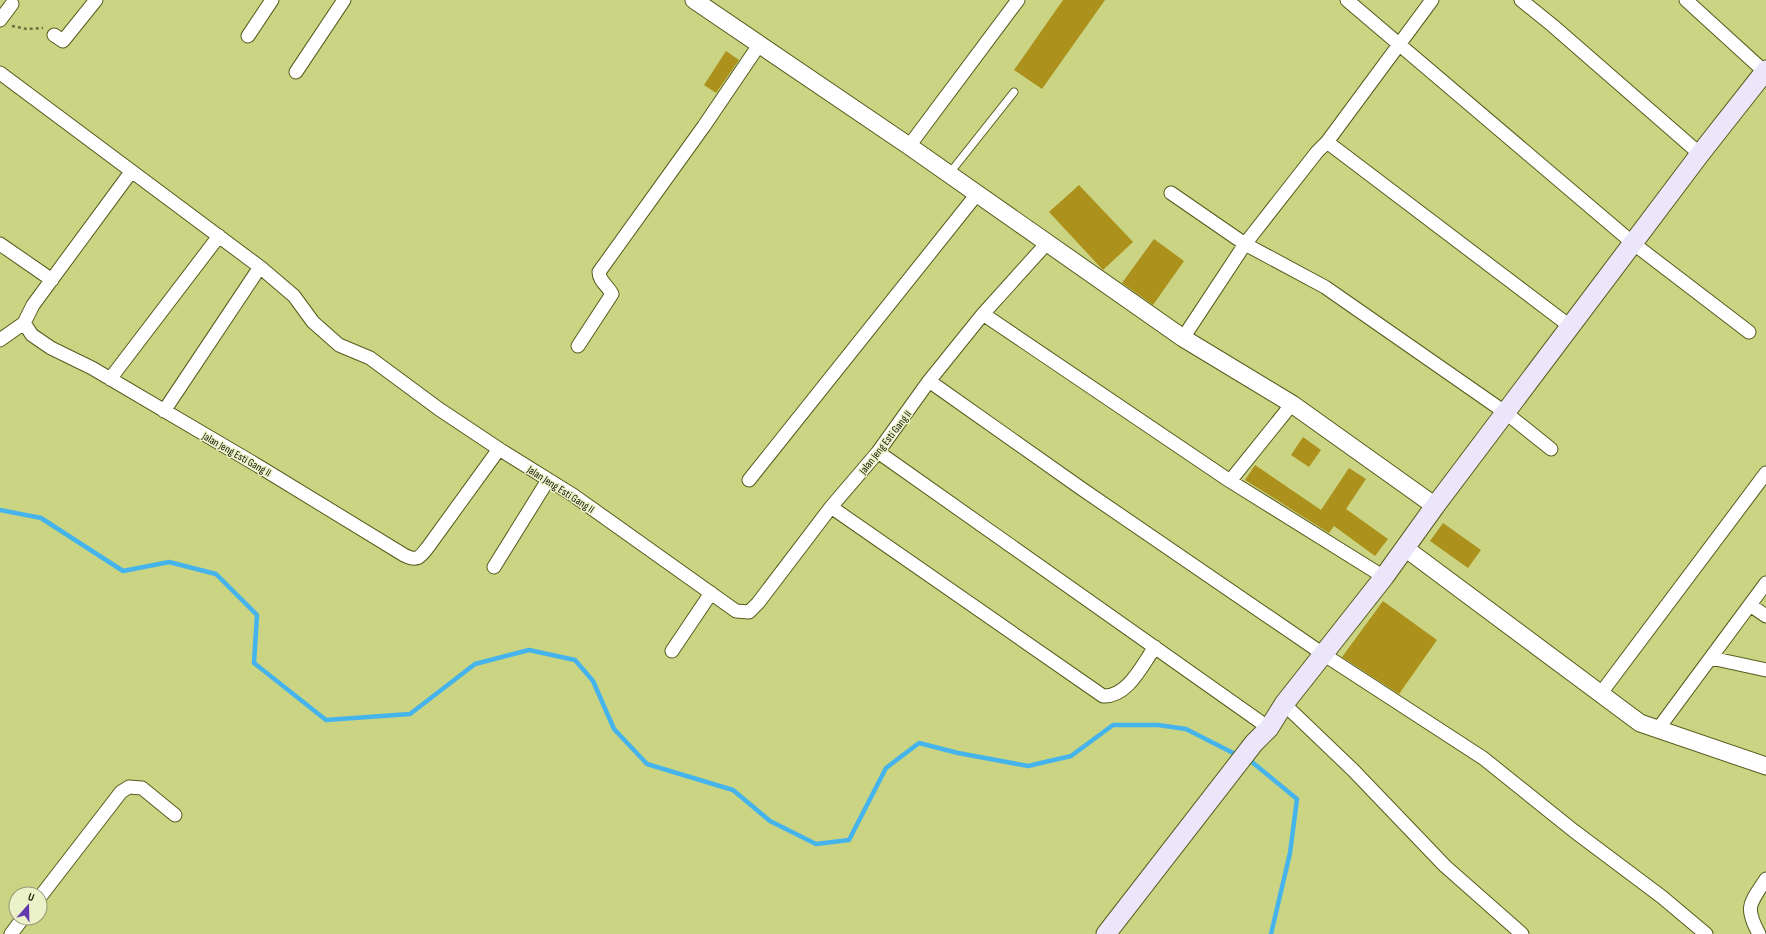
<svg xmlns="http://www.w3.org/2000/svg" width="1766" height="934" viewBox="0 0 1766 934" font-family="'Sofia Sans Condensed',sans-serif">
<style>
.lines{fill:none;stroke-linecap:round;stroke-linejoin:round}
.stream{stroke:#46b4ec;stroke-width:4.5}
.building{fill:#ac911d}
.service-casing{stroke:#565c1e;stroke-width:9}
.minor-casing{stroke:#565c1e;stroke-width:15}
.tertiary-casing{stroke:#565c1e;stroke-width:19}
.secondary-casing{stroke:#565c1e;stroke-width:21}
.path{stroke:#6b713e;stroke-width:2.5;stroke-dasharray:3 3;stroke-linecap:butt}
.service{stroke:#fff;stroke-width:7}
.minor{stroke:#fff;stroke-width:13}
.tertiary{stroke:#fff;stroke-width:17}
.secondary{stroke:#ebe6fa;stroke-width:19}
.labels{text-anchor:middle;stroke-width:3;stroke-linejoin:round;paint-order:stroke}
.street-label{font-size:11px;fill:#161800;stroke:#ebf1c9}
</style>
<rect width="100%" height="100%" fill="#cad482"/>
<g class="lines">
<path class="stream" d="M 0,510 L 41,518 L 123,571 L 169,562 L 216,574 L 257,615 L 254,663 L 326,720 L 410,714 L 475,664 L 529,650 L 575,660 L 593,681 L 614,729 L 647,764 L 733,790 L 770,821 L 816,844 L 849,840 L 886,768 L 919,743 L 958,753 L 1028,766 L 1071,756 L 1113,725 L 1158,725 L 1186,729 L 1239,756
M 1246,759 L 1252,762 L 1297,799 L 1290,853 L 1271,934"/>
</g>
<path class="building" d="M 1063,0 L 1105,0 L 1042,89 L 1014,70 Z
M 726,51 L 739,60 L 716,93 L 704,85 Z
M 1079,185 L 1133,242 L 1103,270 L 1049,212 Z
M 1154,239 L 1184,261 L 1153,305 L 1122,283 Z
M 1303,437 L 1321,450 L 1309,467 L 1291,455 Z
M 1255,465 L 1321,510 L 1349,468 L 1366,479 L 1346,509 L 1388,539 L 1375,556 L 1334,526 L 1329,533 L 1245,480 Z
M 1443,523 L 1481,550 L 1468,568 L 1430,541 Z
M 1383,601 L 1437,640 L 1399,694 L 1342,657 Z"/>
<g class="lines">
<g class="service-casing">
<path id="service" d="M 949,174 L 1014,92"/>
</g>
<g class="minor-casing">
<path id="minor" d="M 1347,0 L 1634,244 L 1749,332
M 1521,0 L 1552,25 L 1700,154
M 1686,0 L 1766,73
M 0,20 L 12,4
M 54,35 L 63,41 L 96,0
M 248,36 L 272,0
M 296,72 L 344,0
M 0,73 L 260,267 L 164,411
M 1327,142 L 1571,327
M 909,146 L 1018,0
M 1171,193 L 1245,244 L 1325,287 L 1506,413 L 1551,449
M 0,244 L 52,280
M 260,267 L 294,296 L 313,322 L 339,345 L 370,358 L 439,409 L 499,449
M 983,314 L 1230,481 L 1384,577
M 24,323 L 33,305 L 131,172
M 1183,338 L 1245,244 L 1317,152 L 1327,142 L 1432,0
M 0,340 L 24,323 L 32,335 L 51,348 L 92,368 L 260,467 L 404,555 C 418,562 420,557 428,547 L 499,449 L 573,495 L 736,611 L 749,612 L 758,603 L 831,507 L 878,452 L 929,381 L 983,314 L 1047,243
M 578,346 L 612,294 C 608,286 599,281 599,272 L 704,126 L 759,45
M 110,379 L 219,236
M 929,381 L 1082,489 L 1323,654 L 1483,758 L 1574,831 L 1662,897 L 1706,934
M 878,452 L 1269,728
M 749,480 L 977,194
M 1230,481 L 1292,404
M 831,507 L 1103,696 C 1128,697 1142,665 1155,647
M 494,567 L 548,480
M 1750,605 L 1766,616
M 672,651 L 711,593
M 1711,658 L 1766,670
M 1601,693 L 1766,473
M 1284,704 L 1353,770 L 1445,866 L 1522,934
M 1658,729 L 1766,583
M 40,897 L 121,792 L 129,787 L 142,788 L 175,815
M 11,934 L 23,918
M 1759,934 C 1744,906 1750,904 1766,879"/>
</g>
<g class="tertiary-casing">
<path id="tertiary" d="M 694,0 L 909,146 L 1183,338 L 1292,404 L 1435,506
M 1405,548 L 1640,723 L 1766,766"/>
</g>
<g class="secondary-casing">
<path id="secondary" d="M 1106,934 L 1254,743 L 1269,728 L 1284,704 L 1384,577 L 1435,506 L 1700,154 L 1766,70"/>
</g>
<path class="path" d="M 12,26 L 27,29 L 43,28"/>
<use href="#service" class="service"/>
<use href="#minor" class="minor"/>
<use href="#tertiary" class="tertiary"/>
<use href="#secondary" class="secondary"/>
</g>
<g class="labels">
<g class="street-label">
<text transform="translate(885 442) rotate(-52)" y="4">Jalan Jeng Esti Gang II</text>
<text transform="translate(237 454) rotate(30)" y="4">Jalan Jeng Esti Gang II</text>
<text transform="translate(561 489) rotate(33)" y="4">Jalan Jeng Esti Gang II</text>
</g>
</g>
<g transform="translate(28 906) rotate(20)"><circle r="19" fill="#ebf1c9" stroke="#969a79"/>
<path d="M0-3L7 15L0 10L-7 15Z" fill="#6338af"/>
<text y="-6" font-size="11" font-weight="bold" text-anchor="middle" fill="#161800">U</text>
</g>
</svg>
